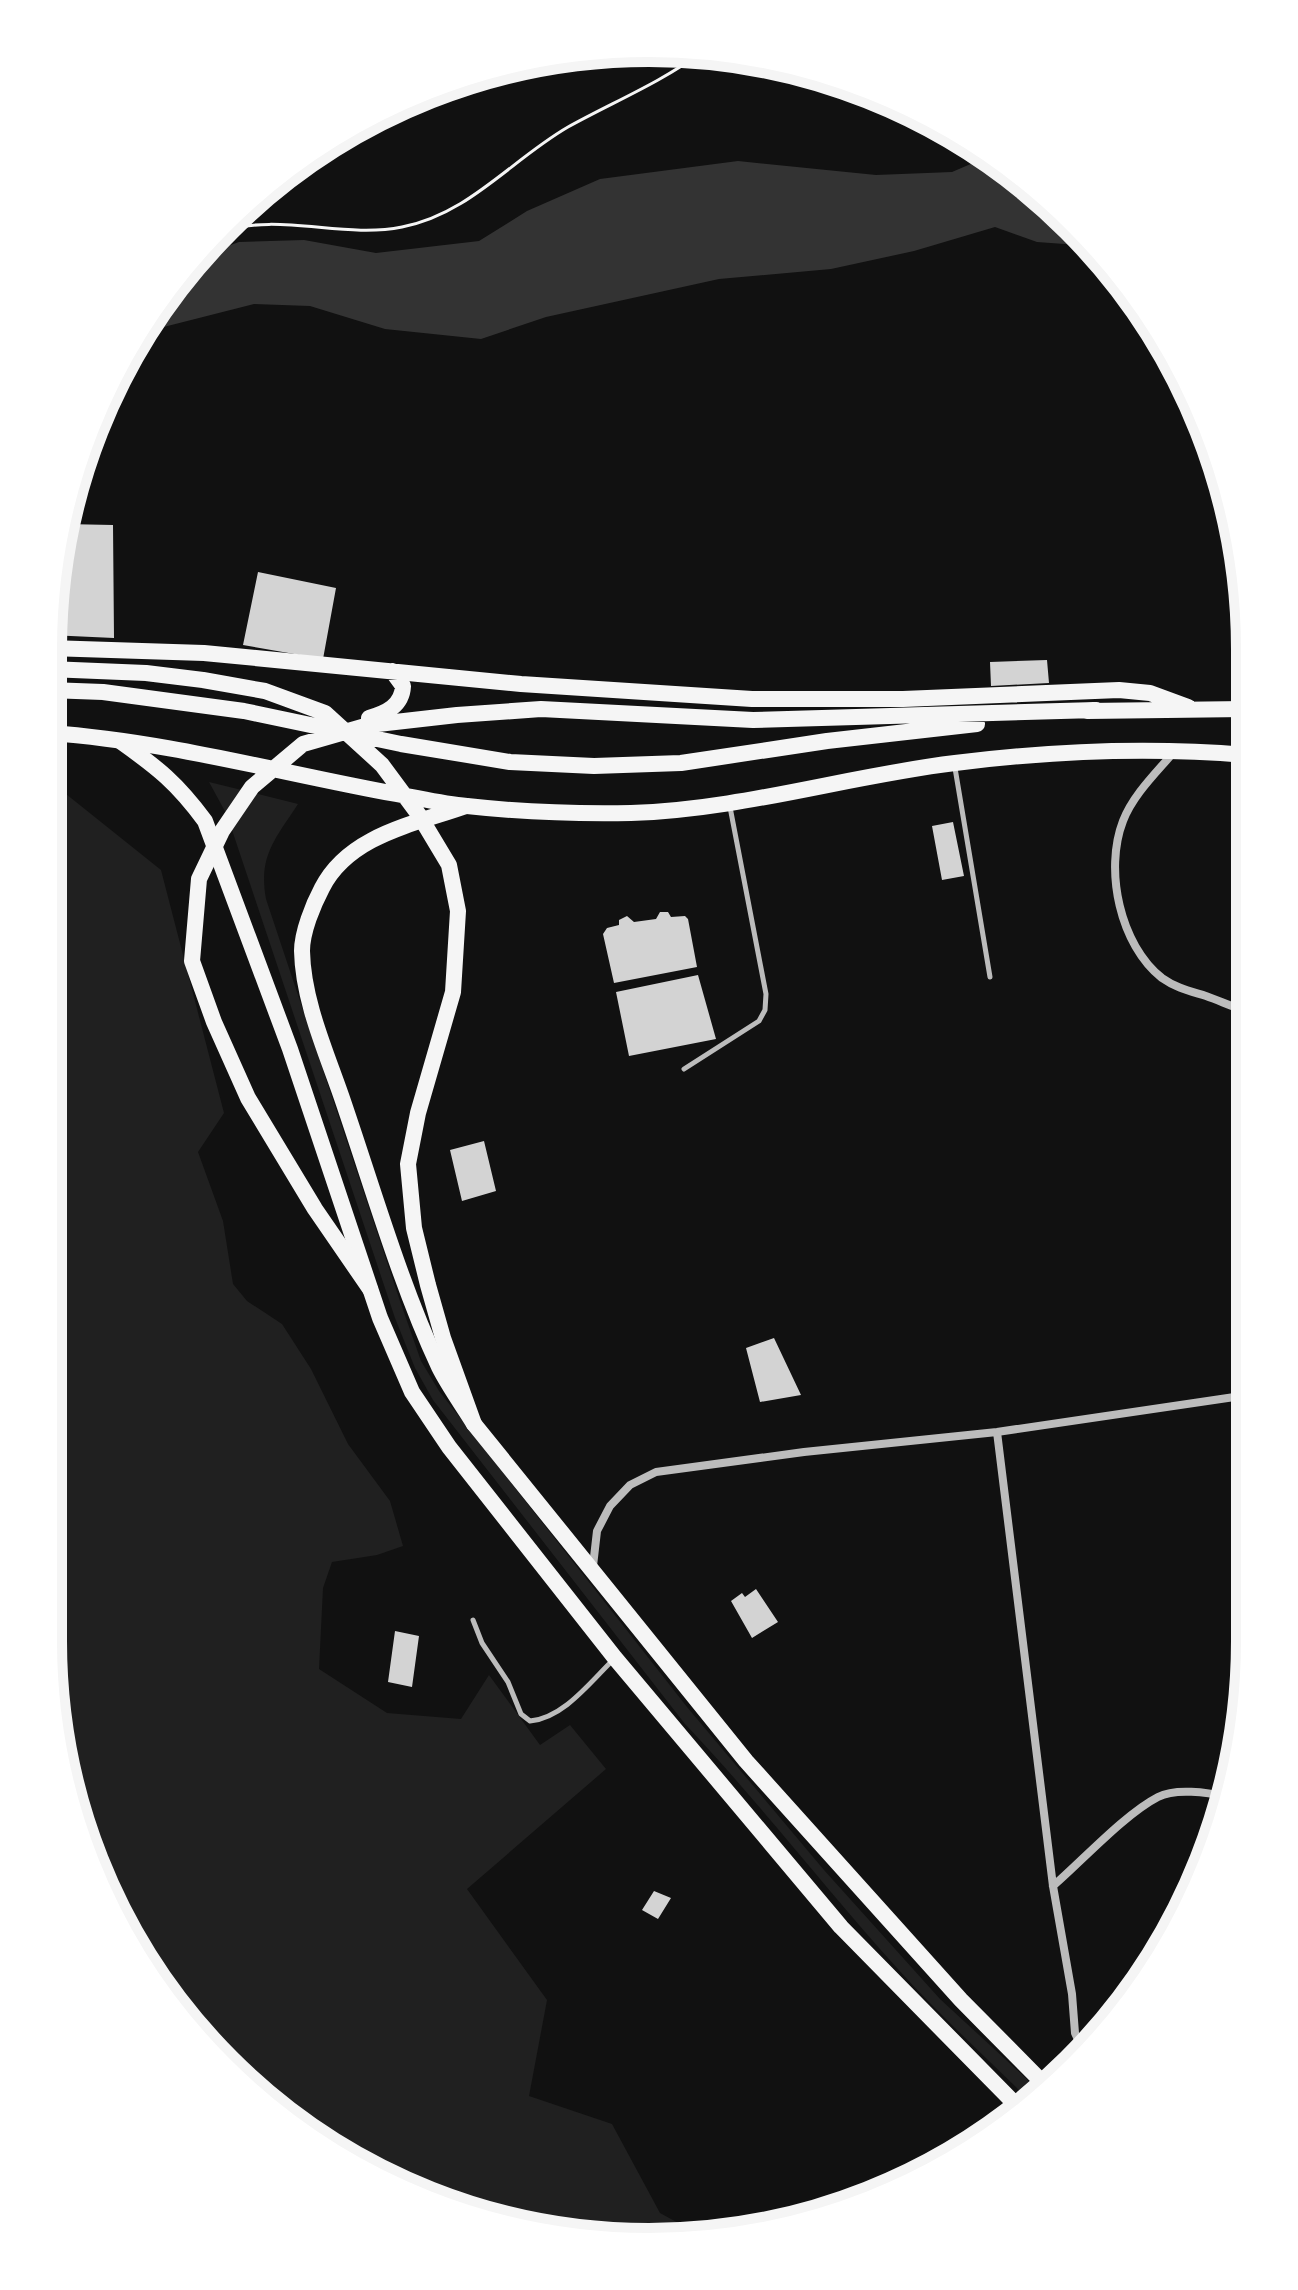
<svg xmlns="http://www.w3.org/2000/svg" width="1298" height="2290" viewBox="0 0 1298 2290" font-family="'Alegreya Sans',sans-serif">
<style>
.green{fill:#202020}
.water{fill:#333}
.building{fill:#d3d3d3}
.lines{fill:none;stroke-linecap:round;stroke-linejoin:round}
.path{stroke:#f5f5f5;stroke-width:3}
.service{stroke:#bcbcbc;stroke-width:5}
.minor{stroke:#bcbcbc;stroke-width:8}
.primary{stroke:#f5f5f5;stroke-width:16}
.trunk{stroke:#f5f5f5;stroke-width:16}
.rim{fill:none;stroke:#f5f5f5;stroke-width:10}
</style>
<rect width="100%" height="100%" fill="#111"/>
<path class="green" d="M 209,782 L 298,804 C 276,838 258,856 266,899 L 400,1301 L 421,1361 L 439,1391 L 687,1707 L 824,1870 L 940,1999 L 1043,2094 L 1031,2102 C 986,2057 939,2015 897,1968 C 825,1888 759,1802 685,1724 L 433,1400 L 415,1368 L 395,1318 L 227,815 Z
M 49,790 L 61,790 L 161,870 L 224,1113 L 198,1152 L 223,1221 L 233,1284 L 247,1301 L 282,1324 L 311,1369 L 348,1444 L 390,1501 L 403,1546 L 377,1555 L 332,1562 L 323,1588 L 319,1669 L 387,1713 L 461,1719 L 489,1675 L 540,1745 L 570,1725 L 606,1769 L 467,1889 L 547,2000 L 529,2096 L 612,2124 L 660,2213 L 704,2237 L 688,2241 L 493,2221 L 315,2140 L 172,2006 L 80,1834 L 48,1641 Z"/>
<path class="water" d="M 987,157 L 1074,224 L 1092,246 L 1037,242 L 995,227 L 914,251 L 831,269 L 719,279 L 546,317 L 481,339 L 385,329 L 310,306 L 254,304 L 140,333 L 192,259 L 239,242 L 304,240 L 376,253 L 479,241 L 527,211 L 600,179 L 738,161 L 876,175 L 952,172 Z"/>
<path class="building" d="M 64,524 L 113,525 L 114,638 L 49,635 L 49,610 Z
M 258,572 L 336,588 L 323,659 L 243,645 Z
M 1047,660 L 1049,683 L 991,686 L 990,662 Z
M 953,822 L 964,876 L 942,880 L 932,826 Z
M 660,912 L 668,912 L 671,917 L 685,916 L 688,919 L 697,967 L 614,983 L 603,934 L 607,928 L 619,925 L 619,920 L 627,916 L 634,922 L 656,919 Z
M 698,975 L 716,1039 L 629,1056 L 616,992 Z
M 484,1141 L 496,1191 L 462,1201 L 450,1150 Z
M 774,1338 L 801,1395 L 760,1402 L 746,1348 Z
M 756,1589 L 778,1622 L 752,1638 L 731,1601 L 742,1593 L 745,1597 Z
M 395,1631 L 419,1636 L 412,1687 L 388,1682 Z
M 654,1891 L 671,1898 L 658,1919 L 642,1910 Z"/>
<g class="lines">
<path class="path" d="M 220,232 C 279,212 342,239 402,227 C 469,214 511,160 568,127 C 613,102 660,83 702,52
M 1235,691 L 1240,677 L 1245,677"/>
<path class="service" d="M 955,768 L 990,977
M 684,1069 L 759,1021 L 765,1010 L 766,994 L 730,807
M 473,1620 L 482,1643 L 508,1682 L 521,1714 L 530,1721 C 564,1718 591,1681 614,1659"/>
<path class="minor" d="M 1173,753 C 1156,773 1133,795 1123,821 C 1104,870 1120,945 1162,978 C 1176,988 1190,991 1206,996 C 1220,1001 1233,1007 1246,1011
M 997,1432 L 1053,1886 L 1072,1994 L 1075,2033 L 1082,2048
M 593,1566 L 597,1531 L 610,1506 L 630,1485 L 656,1472 L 804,1452 L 997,1432 L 1248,1395
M 1053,1886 C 1082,1861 1125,1814 1158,1797 C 1175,1788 1207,1792 1226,1797"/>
<path class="primary" d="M 120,741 C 158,768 177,783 205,821 L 290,1049 L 380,1318 L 412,1392 L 449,1447 L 615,1658 L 841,1927 L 1020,2109
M 466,806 C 415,824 349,835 322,888 C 313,905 302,932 302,951 C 303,1003 328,1056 344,1104 C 374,1192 400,1283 439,1367 C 449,1387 463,1406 474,1424 L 746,1761 L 961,2000 L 1049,2089"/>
<path class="trunk" d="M 49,648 L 204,653 L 521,684 L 752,699 L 903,699 L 1119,690 L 1150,693 L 1188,707
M 49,669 L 146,673 L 203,680 L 265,691 L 325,713 L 382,765 L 419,815 L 449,865 L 458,911 L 453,992 L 418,1113 L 408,1164 L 414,1228 L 428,1285 L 443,1338 L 474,1424
M 49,690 L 103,692 L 244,711 L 401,744 L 510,762 L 594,766 L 681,763 L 827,741 L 977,724
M 1087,711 L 1245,709
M 369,718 C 386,713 402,706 403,686 L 392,671
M 49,733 C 166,741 281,773 396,794 C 419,798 443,804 467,806 C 521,812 577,814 631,813 C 740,810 847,776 955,763 C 1051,751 1149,747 1246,755
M 370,1289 L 315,1209 L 248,1098 L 214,1022 L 192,961 L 199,879 L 222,831 L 252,787 L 303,744 L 369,725 L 457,715 L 541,709 L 753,720 L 1096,710"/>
</g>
<path d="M0 0H1298V2290H0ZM649 62H649A587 587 0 0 1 1236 649V1641A587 587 0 0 1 649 2228H649A587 587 0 0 1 62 1641V649A587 587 0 0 1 649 62Z" fill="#fff" fill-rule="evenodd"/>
<path class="rim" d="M649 62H649A587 587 0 0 1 1236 649V1641A587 587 0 0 1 649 2228H649A587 587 0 0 1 62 1641V649A587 587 0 0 1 649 62Z"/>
</svg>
